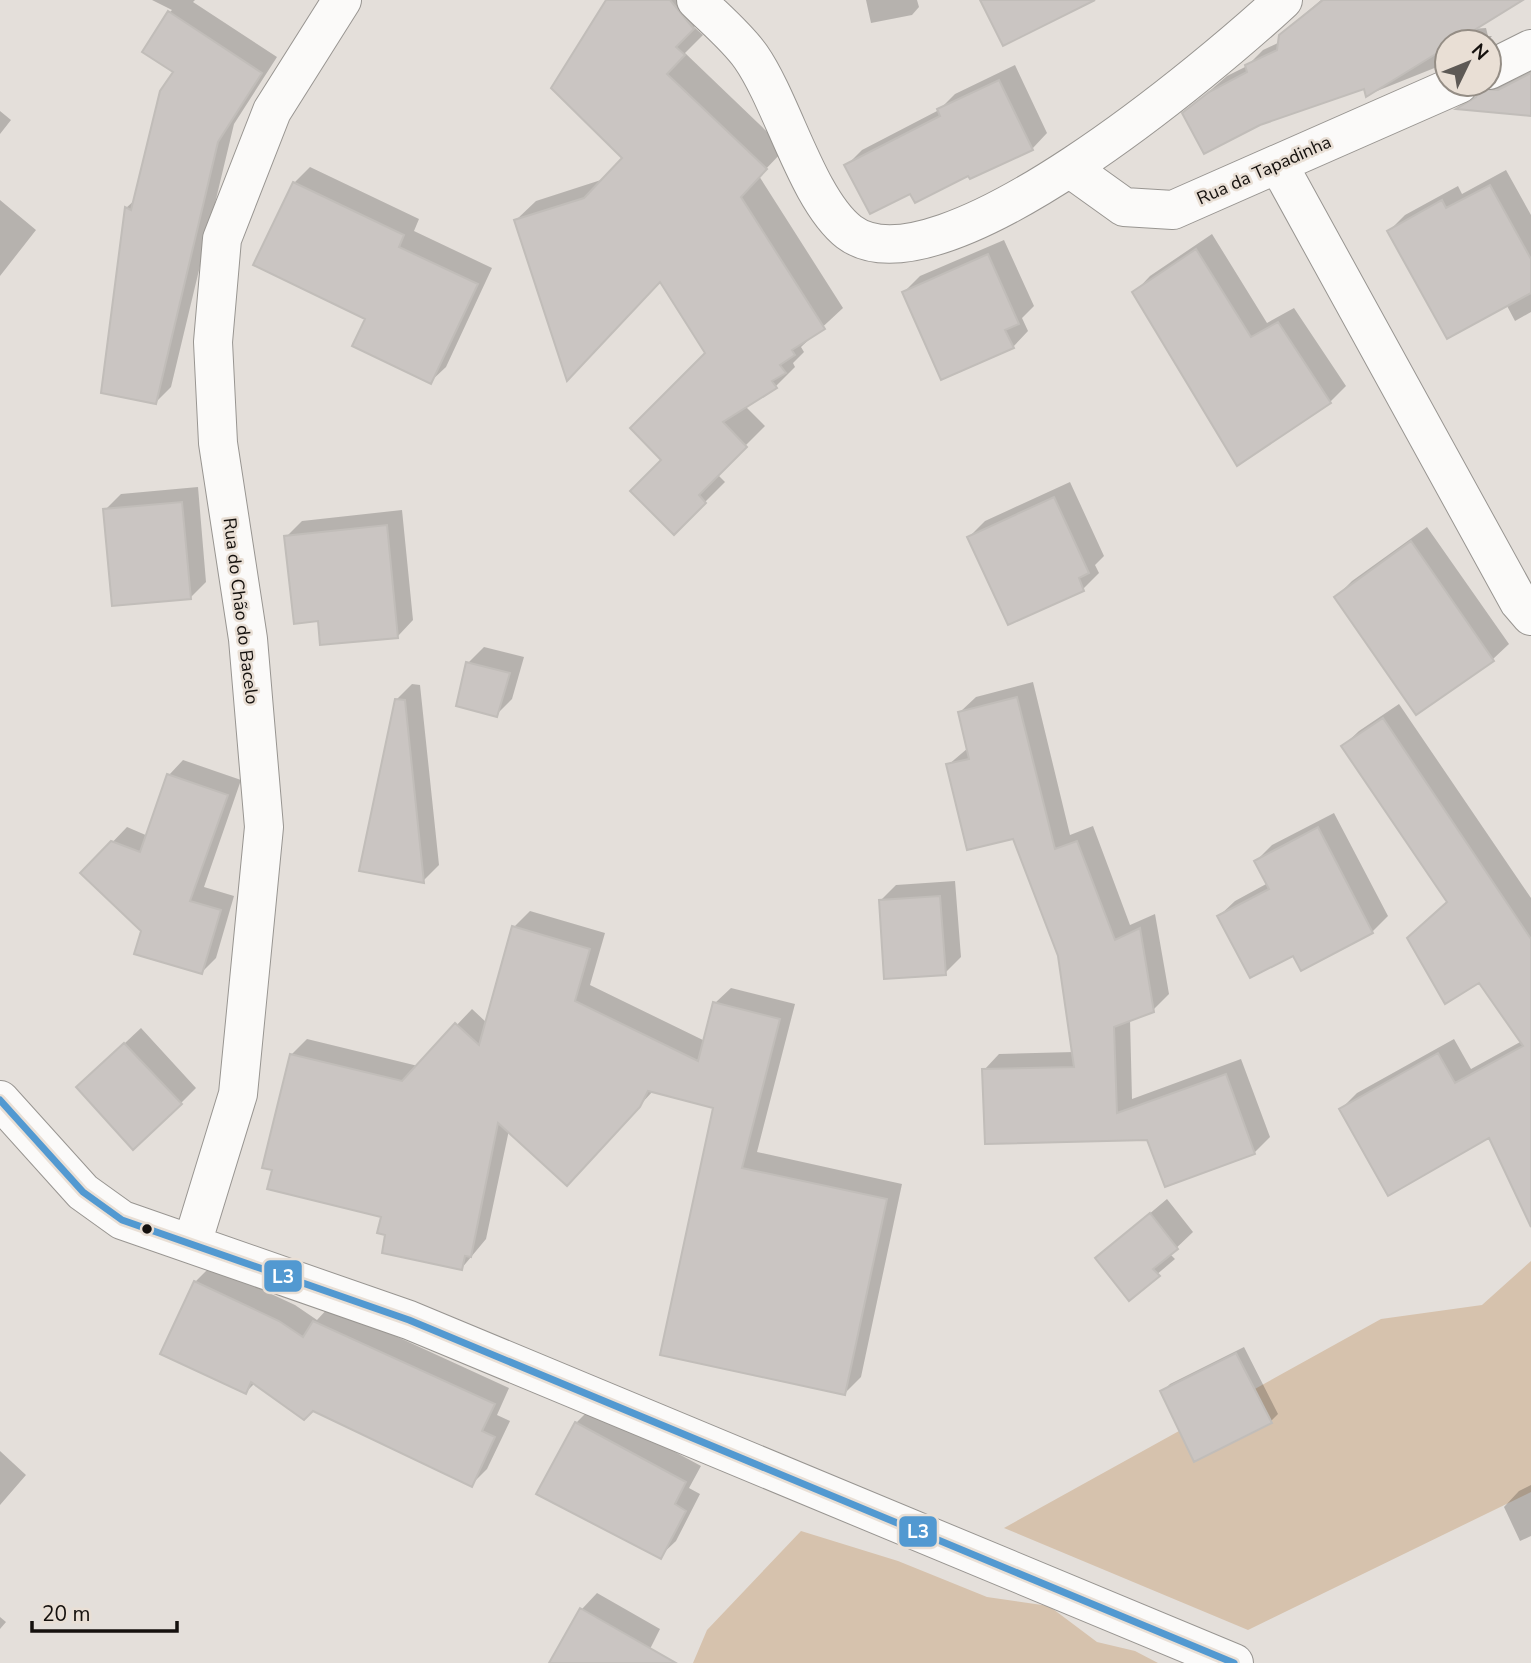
<svg xmlns="http://www.w3.org/2000/svg" width="1531" height="1663" viewBox="0 0 1531 1663" font-family="'Nunito Sans',sans-serif">
<style>
.green{fill:#d6c2ad}
.shadow{fill:#0003}
.building{fill:#cac5c2;stroke:#c1bdb9;stroke-width:2}
.lines{fill:none;stroke-linecap:round;stroke-linejoin:round}
.minor-casing{stroke:#989591;stroke-width:40}
.minor{stroke:#fbfaf9;stroke-width:38}
.bus-1-casing{stroke:#e9dfd5;stroke-width:12}
.bus-1{stroke:#5299d1;stroke-width:7}
.bus-dot{fill:#15110e;stroke:#e9dfd5;stroke-width:2.5}
.labels{text-anchor:middle;stroke-width:5;stroke-linejoin:round;paint-order:stroke}
.street-label{font-size:18px;fill:#15110e;stroke:#e9dfd5}
.line-badge{stroke:#e9dfd5;stroke-width:2.5}
.badge-label{font-size:19px;text-anchor:middle;font-weight:bold;fill:#fff}
</style>
<rect width="100%" height="100%" fill="#e4dfda"/>
<path class="green" d="M 1531,1261 L 1531,1492 L 1248,1630 L 1004,1528 L 1381,1319 L 1482,1305 Z
M 801,1531 L 898,1561 L 987,1597 L 1049,1606 L 1097,1642 L 1135,1651 L 1158,1663 L 693,1663 L 707,1630 Z"/>
<path class="shadow" d="M 152,0 L 195,0 L 193,2 L 277,57 L 234,124 L 171,387 L 156,402 L 126,208 L 136,199 L 175,72 L 170,12 L 172,10 Z
M 608,0 L 705,0 L 713,8 L 694,27 L 703,35 L 685,53 L 785,149 L 759,176 L 843,308 L 801,347 L 804,352 L 793,363 L 795,367 L 775,387 L 745,406 L 765,426 L 717,474 L 725,482 L 674,533 L 663,460 L 707,353 L 661,280 L 516,220 L 536,201 L 604,179 L 624,158 Z
M 866,0 L 917,0 L 919,7 L 912,15 L 871,23 Z
M 1321,0 L 1519,0 L 1472,29 L 1486,28 L 1488,36 L 1492,36 L 1487,42 L 1447,42 L 1447,63 L 1367,95 L 1365,86 L 1184,113 L 1227,76 L 1247,66 L 1263,50 L 1280,42 L 1280,35 Z
M 1015,65 L 1047,133 L 1032,149 L 969,173 L 911,191 L 846,166 L 862,150 L 939,110 L 955,94 Z
M 1531,67 L 1531,109 L 1471,104 L 1487,84 Z
M 0,111 L 11,120 L 0,134 Z
M 310,167 L 419,219 L 414,231 L 492,268 L 446,367 L 430,382 L 368,318 L 294,183 Z
M 1506,170 L 1531,215 L 1531,312 L 1515,321 L 1506,304 L 1389,231 L 1405,215 L 1458,186 L 1462,194 Z
M 0,200 L 36,230 L 0,276 Z
M 1212,234 L 1267,323 L 1294,308 L 1346,386 L 1330,402 L 1135,292 L 1150,276 Z
M 1004,240 L 1034,306 L 1022,318 L 1028,331 L 1013,347 L 904,292 L 920,276 Z
M 1070,482 L 1104,556 L 1095,565 L 1099,573 L 1083,589 L 969,537 L 985,521 Z
M 198,487 L 206,582 L 190,598 L 105,510 L 121,494 Z
M 402,510 L 413,620 L 398,636 L 319,619 L 286,537 L 302,521 Z
M 1427,527 L 1509,644 L 1493,659 L 1416,713 L 1336,597 L 1352,581 Z
M 484,647 L 524,657 L 512,699 L 496,715 L 468,663 Z
M 1033,682 L 1070,835 L 1093,826 L 1130,925 L 1155,914 L 1169,994 L 1153,1010 L 1130,1019 L 1132,1099 L 1241,1059 L 1270,1137 L 1254,1153 L 1149,1138 L 984,1070 L 999,1054 L 1074,1052 L 1060,956 L 1014,837 L 948,765 L 968,748 L 960,712 L 976,697 Z
M 412,684 L 420,685 L 439,865 L 423,881 L 361,869 L 396,700 Z
M 1399,704 L 1531,898 L 1531,1189 L 1490,1136 L 1341,1109 L 1357,1093 L 1454,1039 L 1471,1069 L 1522,1041 L 1448,901 L 1343,746 L 1359,731 Z
M 183,760 L 241,780 L 204,887 L 234,896 L 216,958 L 202,972 L 143,931 L 83,873 L 127,827 L 148,836 L 169,775 Z
M 1334,813 L 1388,916 L 1372,932 L 1293,953 L 1219,916 L 1235,901 L 1268,883 L 1256,861 L 1272,845 Z
M 955,881 L 961,957 L 945,973 L 880,901 L 896,885 Z
M 530,911 L 605,933 L 590,985 L 705,1041 L 715,1003 L 731,988 L 795,1004 L 757,1152 L 902,1184 L 861,1377 L 845,1393 L 662,1353 L 715,1106 L 653,1091 L 582,1168 L 509,1130 L 486,1239 L 461,1269 L 387,1233 L 383,1216 L 274,1169 L 291,1055 L 307,1039 L 418,1066 L 472,1009 L 487,1023 L 514,927 Z
M 141,1028 L 196,1088 L 181,1103 L 94,1072 Z
M 1167,1199 L 1193,1232 L 1170,1254 L 1175,1259 L 1129,1298 L 1097,1258 Z
M 211,1266 L 295,1305 L 317,1320 L 330,1306 L 509,1388 L 497,1415 L 510,1421 L 487,1469 L 471,1485 L 255,1383 L 246,1392 L 195,1282 Z
M 1244,1347 L 1278,1414 L 1271,1421 L 1162,1392 L 1170,1384 Z
M 592,1407 L 701,1466 L 689,1488 L 700,1494 L 676,1541 L 660,1556 L 576,1423 Z
M 0,1451 L 26,1475 L 0,1505 Z
M 1531,1485 L 1531,1536 L 1520,1541 L 1504,1507 L 1519,1491 Z
M 597,1593 L 660,1629 L 643,1663 L 551,1663 L 582,1609 Z
M 0,1617 L 6,1622 L 0,1629 Z"/>
<path class="building" d="M 606,0 L 670,0 L 694,29 L 676,47 L 685,55 L 667,74 L 767,169 L 741,197 L 825,329 L 792,350 L 795,355 L 780,365 L 786,373 L 772,381 L 777,388 L 723,422 L 747,447 L 699,495 L 706,503 L 674,535 L 630,491 L 661,460 L 630,428 L 705,353 L 660,282 L 567,381 L 514,220 L 584,198 L 622,158 L 551,88 Z
M 980,0 L 1095,0 L 1003,46 Z
M 1323,0 L 1523,0 L 1455,42 L 1447,42 L 1447,47 L 1366,97 L 1364,89 L 1260,125 L 1204,154 L 1182,113 L 1209,92 L 1247,72 L 1245,65 L 1277,50 L 1279,35 Z
M 168,11 L 262,73 L 218,142 L 156,404 L 101,393 L 125,207 L 131,210 L 160,91 L 173,72 L 142,52 Z
M 1531,73 L 1531,116 L 1456,109 L 1476,97 L 1480,89 L 1498,90 Z
M 999,80 L 1033,150 L 970,179 L 968,176 L 915,203 L 910,194 L 870,214 L 844,165 L 940,116 L 937,109 Z
M 293,182 L 404,235 L 399,247 L 478,284 L 431,384 L 352,346 L 365,319 L 253,265 Z
M 1490,185 L 1531,259 L 1531,293 L 1447,339 L 1387,231 L 1442,200 L 1446,208 Z
M 1196,249 L 1251,337 L 1278,322 L 1331,403 L 1237,466 L 1132,292 Z
M 988,254 L 1019,324 L 1005,330 L 1014,348 L 941,380 L 902,292 Z
M 1054,497 L 1089,573 L 1079,578 L 1084,591 L 1008,625 L 967,537 Z
M 182,502 L 191,599 L 112,606 L 103,509 Z
M 387,525 L 398,638 L 320,645 L 318,621 L 294,624 L 284,536 Z
M 1411,541 L 1494,661 L 1416,715 L 1334,597 Z
M 466,662 L 510,673 L 497,717 L 456,706 Z
M 1017,697 L 1055,849 L 1077,841 L 1115,940 L 1140,928 L 1154,1012 L 1114,1027 L 1117,1113 L 1226,1074 L 1255,1154 L 1165,1187 L 1147,1140 L 985,1144 L 982,1069 L 1074,1067 L 1058,956 L 1013,839 L 967,850 L 946,764 L 969,759 L 958,712 Z
M 395,699 L 405,700 L 424,883 L 359,871 Z
M 1383,718 L 1531,939 L 1531,1227 L 1489,1138 L 1388,1196 L 1339,1109 L 1438,1053 L 1455,1083 L 1523,1046 L 1479,983 L 1445,1004 L 1407,938 L 1447,902 L 1341,746 Z
M 167,774 L 228,795 L 190,901 L 221,910 L 202,974 L 134,954 L 141,931 L 80,873 L 111,841 L 140,852 Z
M 1318,827 L 1373,933 L 1301,971 L 1293,956 L 1250,978 L 1217,916 L 1269,889 L 1254,861 Z
M 940,896 L 946,975 L 884,979 L 879,900 Z
M 512,926 L 590,949 L 575,1001 L 698,1061 L 713,1002 L 780,1019 L 742,1168 L 887,1199 L 845,1395 L 660,1355 L 713,1108 L 648,1091 L 640,1107 L 567,1186 L 498,1123 L 471,1257 L 465,1256 L 462,1270 L 382,1253 L 385,1235 L 377,1233 L 381,1217 L 267,1189 L 272,1170 L 262,1168 L 290,1054 L 402,1081 L 455,1023 L 479,1045 Z
M 124,1043 L 182,1104 L 133,1150 L 76,1087 Z
M 1150,1213 L 1178,1249 L 1153,1269 L 1160,1276 L 1129,1301 L 1095,1258 Z
M 194,1281 L 279,1321 L 303,1337 L 313,1321 L 495,1404 L 482,1431 L 495,1437 L 472,1487 L 313,1411 L 304,1420 L 251,1382 L 246,1394 L 160,1354 Z
M 1236,1353 L 1272,1423 L 1194,1462 L 1160,1391 Z
M 575,1422 L 686,1482 L 675,1504 L 686,1511 L 661,1559 L 536,1494 Z
M 580,1608 L 676,1663 L 549,1663 Z"/>
<g class="lines">
<g class="minor-casing">
<path id="minor" d="M 696,0 C 714,18 737,37 751,57 C 783,103 807,199 849,232 C 938,300 1216,62 1283,0
M 1489,70 L 1531,49
M 1278,164 L 1519,602 L 1531,616
M 1071,169 L 1124,207 L 1173,210 L 1459,84
M 0,1100 L 83,1192 L 122,1220 L 409,1320 L 1234,1663
M 192,1244 L 238,1094 L 264,827 L 248,639 L 218,443 L 213,342 L 222,239 L 272,111 L 342,0"/>
</g>
<use href="#minor" class="minor"/>
<g class="bus-1-casing">
<path id="bus-1" d="M 0,1100 L 83,1192 L 122,1220 L 409,1320 L 1234,1663"/>
</g>
<use href="#bus-1" class="bus-1"/>
</g>
<circle class="bus-dot" cx="147" cy="1229" r="6"/>
<g class="labels">
<g class="street-label">
<text transform="translate(1264 170) rotate(-24)" y="6">Rua da Tapadinha</text>
<text transform="translate(241 611) rotate(83)" y="6">Rua do Chão do Bacelo</text>
</g>
</g>
<g class="line-badge">
<rect x="263" y="1259" width="40" height="34" rx="7" fill="#5299d1"/>
<rect x="898" y="1515" width="40" height="33" rx="7" fill="#5299d1"/>
</g>
<g class="badge-label">
<text x="283" y="1283">L3</text>
<text x="918" y="1538">L3</text>
</g>
<g transform="translate(1468 63) rotate(47)"><circle r="33" fill="#e9dfd5" stroke="#948d85" stroke-width="2"/>
<path d="M0-5L12 26L0 18L-12 26Z" fill="#5d5955"/>
<text y="-10" font-size="19" font-weight="bold" text-anchor="middle" fill="#15110e">N</text>
</g>
<path d="M32 1621v10h145v-10" fill="none" stroke="#15110e" stroke-width="3.5"/>
<text x="42" y="1621" font-size="21" fill="#15110e" stroke="#e9dfd5" stroke-width="5" paint-order="stroke">20 m</text>
</svg>
